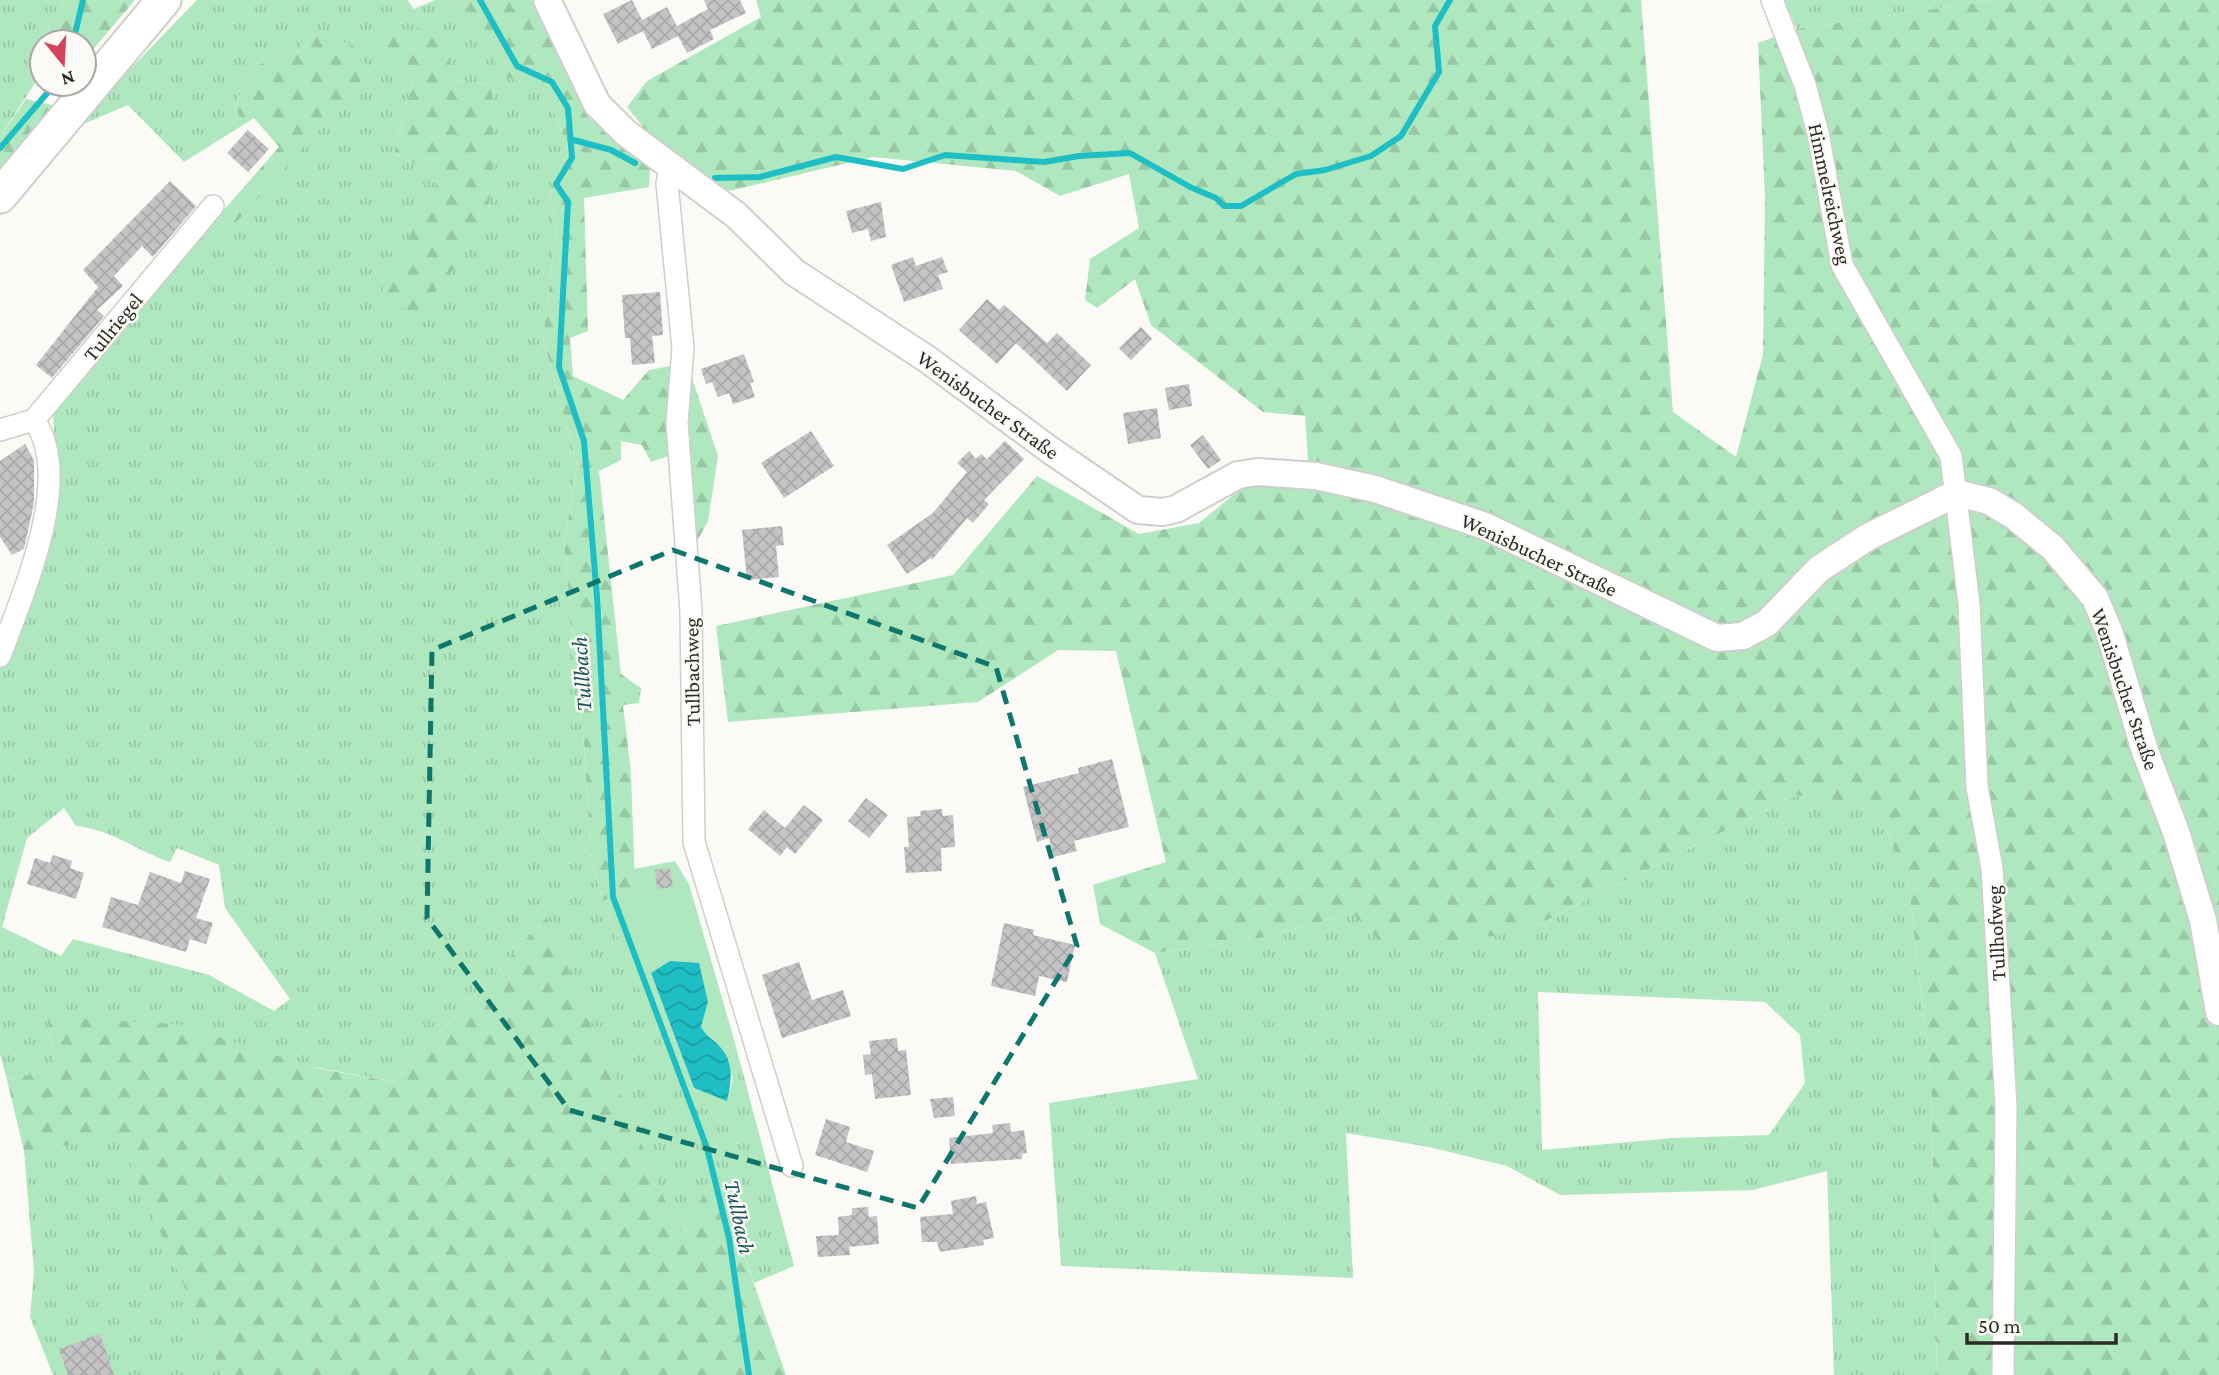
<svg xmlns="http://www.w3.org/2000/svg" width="2219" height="1375" viewBox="0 0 2219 1375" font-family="'Crimson Pro',serif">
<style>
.grass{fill:url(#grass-tufts);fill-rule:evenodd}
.forest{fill:url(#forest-firs)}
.garden{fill:#afe8be}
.water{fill:url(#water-waves)}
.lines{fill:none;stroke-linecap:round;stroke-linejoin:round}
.stream{stroke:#1ebfc4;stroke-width:6}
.building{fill:url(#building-cross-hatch)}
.minor-casing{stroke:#cfcecb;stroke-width:24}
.tertiary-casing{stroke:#cfcecb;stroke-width:30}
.primary-casing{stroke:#cfcecb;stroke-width:37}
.minor{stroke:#fff;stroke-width:21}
.tertiary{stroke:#fff;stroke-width:26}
.primary{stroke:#fff;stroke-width:33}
.marked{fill:none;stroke:#0f766e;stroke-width:5;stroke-dasharray:14 9;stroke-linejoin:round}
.labels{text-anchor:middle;stroke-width:5;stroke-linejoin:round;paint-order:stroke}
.street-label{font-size:21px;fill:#2b2a29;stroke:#fcfaf7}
.water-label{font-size:23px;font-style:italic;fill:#195557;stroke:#fcfaf7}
</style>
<defs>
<pattern id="grass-tufts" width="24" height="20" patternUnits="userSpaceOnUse" patternTransform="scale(1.75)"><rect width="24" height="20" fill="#afe8be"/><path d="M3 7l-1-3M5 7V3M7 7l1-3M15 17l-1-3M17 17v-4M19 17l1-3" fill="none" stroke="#97c7a3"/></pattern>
<pattern id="forest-firs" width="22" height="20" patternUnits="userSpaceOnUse" patternTransform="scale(1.75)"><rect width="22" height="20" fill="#afe8be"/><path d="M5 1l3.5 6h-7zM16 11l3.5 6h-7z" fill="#97c7a3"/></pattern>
<pattern id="water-waves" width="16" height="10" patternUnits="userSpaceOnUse" patternTransform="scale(1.75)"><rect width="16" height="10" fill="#1ebfc4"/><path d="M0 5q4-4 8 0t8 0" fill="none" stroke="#1b9b9f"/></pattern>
<pattern id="building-cross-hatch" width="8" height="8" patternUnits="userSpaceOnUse" patternTransform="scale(1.75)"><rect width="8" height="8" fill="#c5c3c5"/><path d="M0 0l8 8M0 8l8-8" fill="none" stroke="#a9a8a9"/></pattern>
</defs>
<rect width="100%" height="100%" fill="#fcfaf7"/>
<path class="grass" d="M 0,0 L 68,0 L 51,16 L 46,42 L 42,42 L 39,77 L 0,137 Z
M 197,0 L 407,0 L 414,9 L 435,0 L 462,0 L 501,76 L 546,89 L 569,152 L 550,189 L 556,233 L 543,339 L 577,464 L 564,546 L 584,742 L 591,860 L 603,901 L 682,1092 L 694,1088 L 727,1100 L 733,1078 L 723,1051 L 735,1043 L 794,1266 L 754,1283 L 716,1177 L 679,1235 L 547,917 L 394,1082 L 47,1017 L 55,1069 L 7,1080 L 0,1054 L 0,633 L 19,585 L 42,573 L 56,485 L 53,407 L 216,220 L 231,227 L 368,74 L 298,52 L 251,67 L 235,107 L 243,125 L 184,162 L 128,105 L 72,129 ZM 414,43 L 455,80 L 492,85 L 494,136 L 489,207 L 383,291 L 439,177 L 394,153 L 412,81 L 408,68 ZM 64,808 L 76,826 C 111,829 137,851 170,862 L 177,848 L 219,865 L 225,908 L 290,999 L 274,1011 L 209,975 L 73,939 L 61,956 L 2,927 L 27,838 Z
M 1784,0 L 1994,0 L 1797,29 Z
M 1796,795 L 1880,812 L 1909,887 L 1931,1079 L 1937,1375 L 1834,1375 L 1827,1171 L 1753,1190 L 1560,1195 L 1507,1166 L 1429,1147 L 1346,1133 L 1353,1278 L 1061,1266 L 1049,1103 L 1198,1079 L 1155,953 L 1260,938 L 1352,913 L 1523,932 ZM 1538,992 L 1765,1002 L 1800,1035 L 1805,1083 L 1769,1135 L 1672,1138 L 1542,1150 Z
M 119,1137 L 223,1375 L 53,1375 L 30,1317 L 34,1271 L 24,1151 Z"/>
<path class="forest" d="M 68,0 L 135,0 L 84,60 L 84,42 L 46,42 L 51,16 Z
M 462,0 L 533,0 L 588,117 L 650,167 L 649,187 L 584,198 L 588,331 L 570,338 L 573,376 L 623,400 L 649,370 L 687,363 L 718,456 L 708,521 L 679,574 L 674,454 L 651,462 L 642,445 L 621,441 L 621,460 L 599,471 L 621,674 L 641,688 L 639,703 L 623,705 L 631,772 L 635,888 L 603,901 L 591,860 L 584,742 L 564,546 L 577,464 L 543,339 L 556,233 L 550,189 L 569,152 L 546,89 L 501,76 Z
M 756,0 L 1641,0 L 1673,412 L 1736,457 L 1763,354 L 1765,198 L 1758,43 L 1797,29 L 1994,0 L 2219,0 L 2219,1375 L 1937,1375 L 1931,1079 L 1909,887 L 1880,812 L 1796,795 L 1523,932 L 1389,950 L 1352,913 L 1260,938 L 1155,953 L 1100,924 L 1093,885 L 1166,862 L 1116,651 L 1058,650 L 978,702 L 728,722 L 716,626 L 953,575 L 1037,476 L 1139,534 L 1199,523 L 1248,483 L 1310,488 L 1305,416 L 1263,412 L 1151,325 L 1135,279 L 1097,308 L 1085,300 L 1090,259 L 1139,228 L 1129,174 L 1060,196 L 1016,171 L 873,157 L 729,191 L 652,138 L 627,107 L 647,81 L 761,17 Z
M 435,18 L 455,80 L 492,85 C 494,124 496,166 489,204 C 483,238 436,291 414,317 L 382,291 L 439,177 L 394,153 L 412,81 L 408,68 L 389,72 L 377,35 L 406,31 L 414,42 L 418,23 Z
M 309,26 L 353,46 L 368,74 L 231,228 L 216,219 L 279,147 L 254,118 L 243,125 L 235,107 L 251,67 L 298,52 Z
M 26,99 L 56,106 L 0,174 L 0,137 Z
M 547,917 L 679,1234 L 716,1176 L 786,1375 L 223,1375 L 119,1138 L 24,1151 L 7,1080 L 55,1069 L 47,1017 L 177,1024 L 316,1068 L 394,1082 Z"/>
<path class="garden" d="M 675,861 L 689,884 L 735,1043 L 723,1051 L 707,1038 L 701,1027 L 708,1002 L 651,973 L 694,1088 L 682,1093 L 603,901 L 635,888 L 634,869 Z"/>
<path class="water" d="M 670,961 L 699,963 L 708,1002 L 701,1027 C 707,1038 718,1042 724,1052 C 734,1068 731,1084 727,1101 L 694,1088 L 651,973 Z"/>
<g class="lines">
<path class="stream" d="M 480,0 L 517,66 L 552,82 L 568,108 L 572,158 L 556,184 L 568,202 L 559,367 L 584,441 L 597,597 L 613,897 L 707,1148 L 729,1238 L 749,1375
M 73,42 L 83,0
M 570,139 L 611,150 L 635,163
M 0,148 L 55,84
M 715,178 L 760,177 L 836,157 L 903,169 L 945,155 L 1044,162 L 1079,156 L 1130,153 L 1190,187 L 1216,198 L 1224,206 L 1241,206 L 1296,174 L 1325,170 L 1371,156 L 1401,136 L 1439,72 L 1435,26 L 1450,0"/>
</g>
<path class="building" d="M 632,0 L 642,20 L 667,7 L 677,26 L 708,9 L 704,0 L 740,0 L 746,13 L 710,30 L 714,39 L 687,53 L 678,36 L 652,49 L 643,31 L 618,44 L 603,14 Z
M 248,130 L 269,149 L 248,172 L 227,153 Z
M 170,181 L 196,206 L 153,257 L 142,246 L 114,276 L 123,286 L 97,310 L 104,316 L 52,378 L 36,365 L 98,287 L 83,270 Z
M 881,202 L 886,237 L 871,241 L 868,229 L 852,233 L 846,211 Z
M 913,257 L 916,266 L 942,257 L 948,272 L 938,275 L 943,289 L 904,302 L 891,265 Z
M 660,292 L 663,335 L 652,336 L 655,363 L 632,365 L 630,338 L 625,338 L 622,295 Z
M 987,299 L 999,310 L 1004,305 L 1047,343 L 1057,333 L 1091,365 L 1067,391 L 1016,343 L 997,364 L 959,330 Z
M 1141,327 L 1152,339 L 1131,360 L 1119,348 Z
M 744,354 L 754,382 L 750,383 L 755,397 L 733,404 L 729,393 L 718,397 L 712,382 L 706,384 L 701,369 Z
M 1189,384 L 1192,406 L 1169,410 L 1165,388 Z
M 1157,408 L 1161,438 L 1128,444 L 1123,413 Z
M 811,431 L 834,466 L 784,498 L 761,463 Z
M 1203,435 L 1221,460 L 1208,469 L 1190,445 Z
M 1005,441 L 1024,459 L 984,500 L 989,504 L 973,523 L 967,518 L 932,560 L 931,558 L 907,574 L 887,545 L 933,513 L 967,472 L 957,463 L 969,451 L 976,459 L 981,454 L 987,459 Z
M 25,444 L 34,460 L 34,503 L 24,549 L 12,555 L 0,537 L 0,461 Z
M 782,526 L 784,545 L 776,546 L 779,577 L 747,580 L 742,530 Z
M 1112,759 L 1129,827 L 1074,841 L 1077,851 L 1054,857 L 1049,838 L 1037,842 L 1023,787 L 1079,773 L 1078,768 Z
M 866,798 L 888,815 L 869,838 L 848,821 Z
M 804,805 L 823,820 L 795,854 L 787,847 L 780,856 L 748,829 L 764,810 L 785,828 Z
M 942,809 L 943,816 L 953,815 L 955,847 L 941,848 L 942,871 L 906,873 L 904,847 L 909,847 L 907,817 L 921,816 L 920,811 Z
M 53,855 L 72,861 L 70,868 L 84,873 L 76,899 L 27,884 L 35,858 L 50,863 Z
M 670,868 L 673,887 L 657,889 L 655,870 Z
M 185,871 L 210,879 L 196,918 L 213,923 L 206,944 L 190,939 L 186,952 L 102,927 L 111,897 L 138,905 L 150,872 L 181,883 Z
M 1004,923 L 1034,930 L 1033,935 L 1075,945 L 1067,982 L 1039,976 L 1035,996 L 991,986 Z
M 799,962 L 812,1000 L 843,990 L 851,1016 L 782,1038 L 762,975 Z
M 897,1038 L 898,1051 L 906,1050 L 911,1095 L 875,1099 L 872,1074 L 865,1075 L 863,1055 L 871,1054 L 869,1041 Z
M 953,1097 L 955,1116 L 934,1118 L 930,1099 Z
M 826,1119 L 850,1127 L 846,1142 L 874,1151 L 867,1172 L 815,1155 Z
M 1010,1123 L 1011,1132 L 1024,1130 L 1027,1153 L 1022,1154 L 1022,1159 L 951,1164 L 949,1138 L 993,1133 L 992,1125 Z
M 976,1196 L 977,1204 L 986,1202 L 994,1238 L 983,1240 L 984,1245 L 940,1252 L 937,1242 L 922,1242 L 920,1217 L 953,1214 L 951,1201 Z
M 868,1207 L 869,1217 L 877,1216 L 879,1244 L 849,1247 L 850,1255 L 818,1257 L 816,1236 L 839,1235 L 838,1217 L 852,1215 L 852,1208 Z
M 100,1334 L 114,1375 L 68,1375 L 59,1349 Z"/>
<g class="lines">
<g class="minor-casing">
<path id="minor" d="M 1772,0 L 1805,85 L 1818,133 L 1842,265 L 1951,456 L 1969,604 L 1977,787 L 1992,868 L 2006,1106 L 2003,1375
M 671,165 L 667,183 L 683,348 L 677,423 L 691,611 L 694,842 L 792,1166
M 0,430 L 34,420 L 213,206
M 0,656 C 22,595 75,479 34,420"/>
</g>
<g class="tertiary-casing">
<path id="tertiary" d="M 547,0 L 597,104 L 626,133 L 736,215 L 794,272 L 927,359 L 1050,450 L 1138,510 L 1163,512 L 1176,509 L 1238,475 L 1257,472 L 1316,476 L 1375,489 L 1485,526 L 1717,638 L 1743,636 L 1767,623 L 1819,569 L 1868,537 L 1957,493 L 1989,501 L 2014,516 L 2053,548 L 2095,598 L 2109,631 L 2145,751 L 2176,832 L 2203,920 L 2219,1012"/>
</g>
<g class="primary-casing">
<path id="primary" d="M 0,196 L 164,0"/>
</g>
<use href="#minor" class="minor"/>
<use href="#tertiary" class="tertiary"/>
<use href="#primary" class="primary"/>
</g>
<path class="marked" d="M 673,550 L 996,667 L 1077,946 L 918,1208 L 569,1110 L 427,918 L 432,650 Z"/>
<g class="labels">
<g class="street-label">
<text transform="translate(1830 194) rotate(78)" y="7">Himmelreichweg</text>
<text transform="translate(113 327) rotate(-51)" y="7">Tullriegel</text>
<text transform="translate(988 405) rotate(36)" y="7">Wenisbucher Straße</text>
<text transform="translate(1539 555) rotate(25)" y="7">Wenisbucher Straße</text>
<text transform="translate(692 672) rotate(-91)" y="7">Tullbachweg</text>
<text transform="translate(2125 689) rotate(71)" y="7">Wenisbucher Straße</text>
<text transform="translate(1996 933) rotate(-93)" y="7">Tullhofweg</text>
</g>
<g class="water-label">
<text transform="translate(581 674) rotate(-94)" y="8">Tullbach</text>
<text transform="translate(740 1217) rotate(78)" y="8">Tullbach</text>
</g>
</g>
<g transform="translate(63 63) rotate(162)"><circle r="33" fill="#fcfaf7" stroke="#a8a7a5" stroke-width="2"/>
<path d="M0-5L12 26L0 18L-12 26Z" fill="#d4445b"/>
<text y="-10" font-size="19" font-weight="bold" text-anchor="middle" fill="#2b2a29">N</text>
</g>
<path d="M1967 1333v10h149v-10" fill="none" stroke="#2b2a29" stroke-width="3.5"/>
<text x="1978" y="1333" font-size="21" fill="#2b2a29" stroke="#fcfaf7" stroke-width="5" paint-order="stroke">50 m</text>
</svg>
